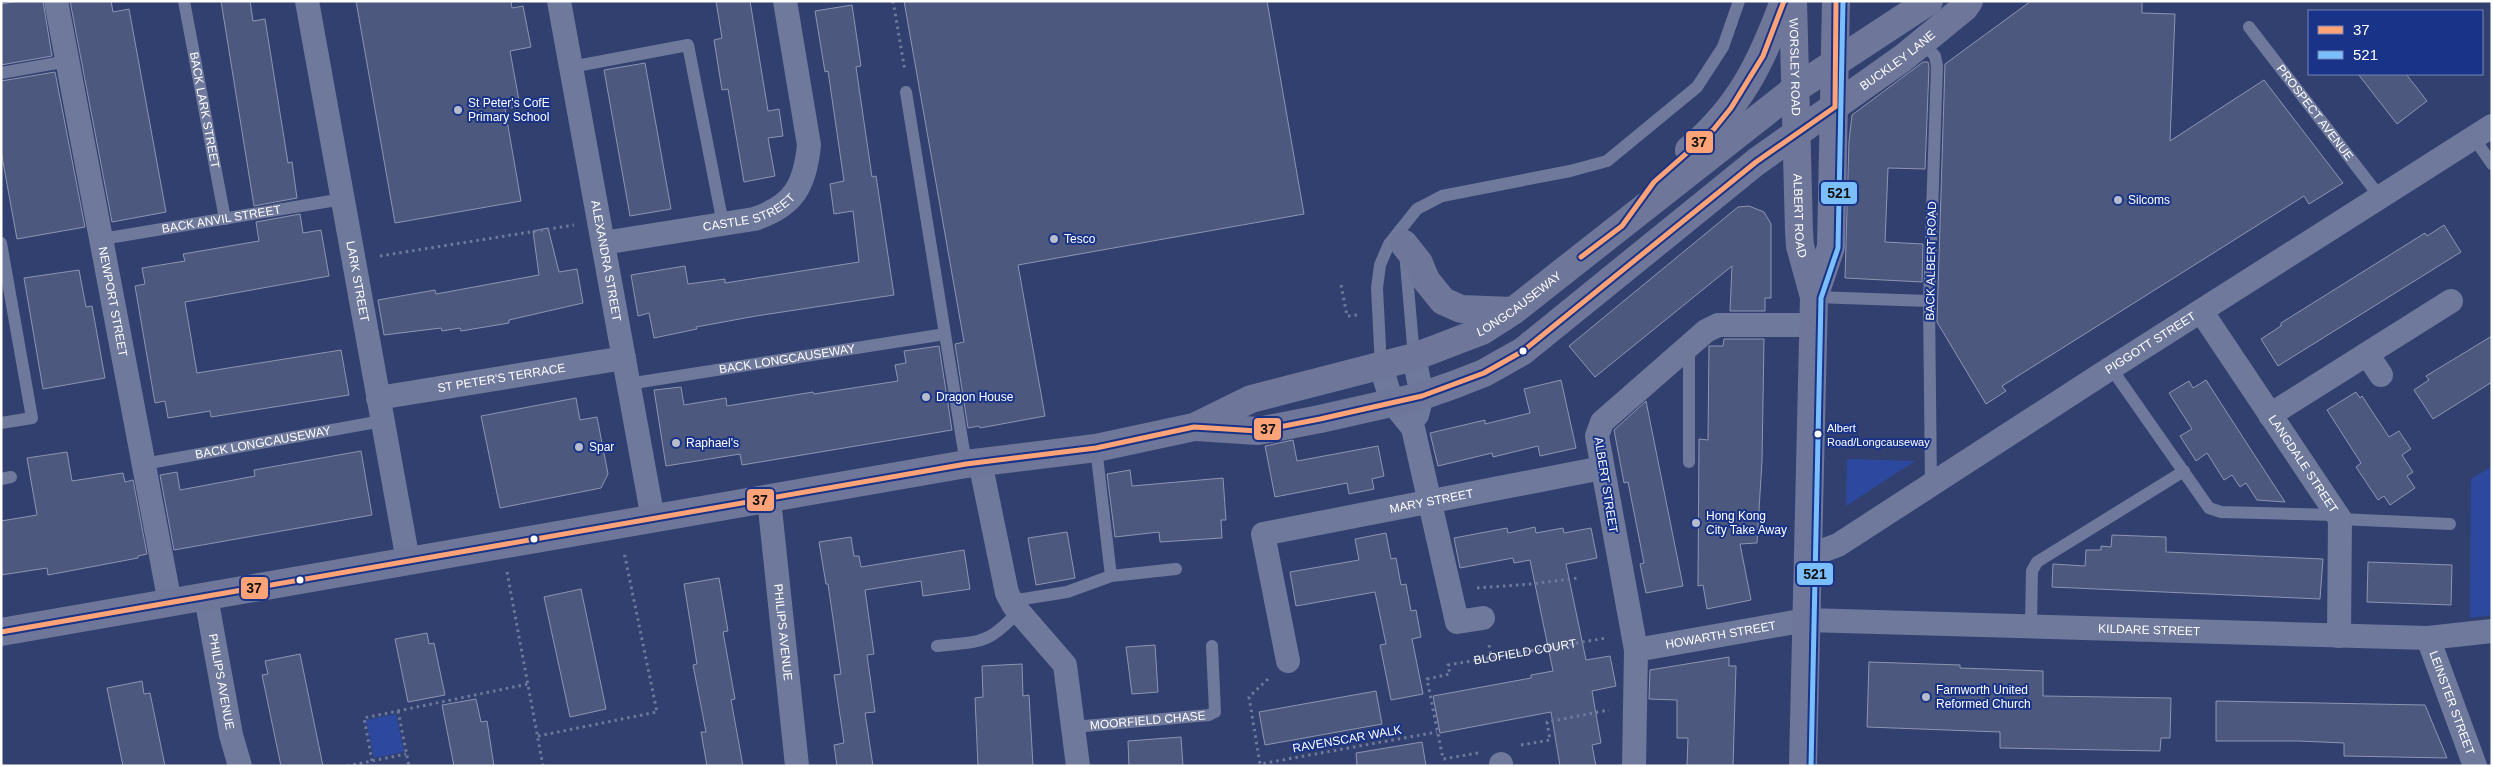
<svg xmlns="http://www.w3.org/2000/svg" width="2493" height="767" viewBox="0 0 2493 767" font-family="Helvetica,sans-serif">
<style>
.green{fill:#2d499f}
.building{fill:#4d587e;stroke:#8d95b2}
.lines{fill:none;stroke-linecap:round;stroke-linejoin:round}
.path{stroke:#6e799c;stroke-width:3;stroke-dasharray:2.5 4;stroke-linecap:butt}
.lane{stroke:#6e799c;stroke-width:12}
.street{stroke:#6e799c;stroke-width:24}
.primary{stroke:#6e779a;stroke-width:28}
.bus-1-casing{stroke:#193388;stroke-width:9}
.bus-2-casing{stroke:#193388;stroke-width:9}
.bus-1{stroke:#fea277;stroke-width:5}
.bus-2{stroke:#7abffc;stroke-width:5}
.poi-dot{fill:#b7bccd;stroke:#193388;stroke-width:2}
.bus-dot{fill:#fff;stroke:#193388;stroke-width:2}
.labels{text-anchor:middle;stroke-width:4;stroke-linejoin:round;paint-order:stroke}
.bus-label{font-size:11px;fill:#fff;stroke:#193388;text-anchor:start}
.street-label{font-size:12px;fill:#fff;stroke:#193388}
.poi-label{font-size:12px;fill:#fff;stroke:#193388;text-anchor:start}
.line-badge{stroke:#193388;stroke-width:2}
.pale-badge-label{font-size:14px;text-anchor:middle;font-weight:bold;fill:#111}
</style>
<rect width="100%" height="100%" fill="#32406f"/>
<path class="green" d="M 1847,459 L 1915,461 L 1846,506 Z
M 2492,466 L 2492,615 L 2470,618 L 2471,479 Z
M 396,714 L 404,752 L 374,758 L 366,720 Z"/>
<path class="building" d="M 18,1 L 43,1 L 52,56 L 1,65 L 1,4 Z
M 70,1 L 111,1 L 113,12 L 129,9 L 166,212 L 112,222 Z
M 221,1 L 250,1 L 253,21 L 265,19 L 288,163 L 292,162 L 297,198 L 254,206 Z
M 356,1 L 511,1 L 512,8 L 523,6 L 531,47 L 510,51 L 520,106 L 505,109 L 521,201 L 395,223 Z
M 716,1 L 750,1 L 768,111 L 779,109 L 783,136 L 768,138 L 775,176 L 744,182 L 728,89 L 722,90 L 714,40 L 722,38 Z
M 904,1 L 1267,1 L 1304,214 L 1018,265 L 1045,416 L 980,428 L 979,426 L 968,428 L 955,344 L 964,342 Z
M 2031,1 L 2142,1 L 2142,13 L 2175,14 L 2170,141 L 2264,80 L 2343,183 L 2309,204 L 2304,196 L 2002,386 L 2006,391 L 1986,404 L 1937,322 L 1945,64 Z
M 852,5 L 861,66 L 856,67 L 872,177 L 876,176 L 894,295 L 756,316 L 696,327 L 697,329 L 654,338 L 649,313 L 638,316 L 631,275 L 685,266 L 688,284 L 725,279 L 725,283 L 859,262 L 853,211 L 834,214 L 830,184 L 844,181 L 828,71 L 825,72 L 815,11 Z
M 1923,62 L 1928,62 L 1929,67 L 1925,169 L 1888,168 L 1885,242 L 1923,244 L 1922,282 L 1845,278 L 1849,141 L 1852,115 Z
M 645,63 L 671,209 L 630,216 L 604,70 Z
M 55,72 L 85,227 L 17,239 L 1,151 L 1,81 Z
M 2358,74 L 2406,74 L 2427,101 L 2397,124 Z
M 1749,206 L 1764,212 L 1771,224 L 1771,298 L 1765,298 L 1765,311 L 1730,311 L 1732,266 L 1595,377 L 1569,346 L 1738,207 Z
M 300,214 L 303,233 L 321,230 L 329,276 L 185,302 L 197,373 L 341,350 L 349,395 L 211,417 L 210,411 L 168,418 L 165,401 L 155,403 L 135,286 L 145,284 L 142,268 L 185,261 L 183,254 L 259,241 L 256,222 Z
M 2444,225 L 2461,252 L 2278,366 L 2261,339 L 2281,326 L 2281,323 L 2425,233 L 2427,236 Z
M 548,228 L 559,272 L 577,269 L 583,303 L 509,320 L 509,323 L 461,331 L 460,328 L 442,331 L 441,328 L 384,335 L 378,300 L 435,290 L 436,294 L 539,275 L 533,231 Z
M 79,270 L 86,307 L 92,306 L 105,378 L 43,389 L 24,278 Z
M 2492,336 L 2492,382 L 2433,419 L 2414,390 L 2429,380 L 2426,376 Z
M 1724,339 L 1764,339 L 1762,461 L 1757,543 L 1740,544 L 1751,600 L 1707,609 L 1703,585 L 1698,586 L 1699,439 L 1708,440 L 1709,346 L 1723,346 Z
M 939,346 L 952,430 L 742,465 L 740,454 L 666,466 L 654,390 L 681,387 L 684,405 L 726,398 L 727,406 L 813,392 L 814,394 L 898,381 L 895,365 L 906,363 L 904,351 Z
M 1561,380 L 1576,448 L 1540,456 L 1538,446 L 1493,457 L 1492,453 L 1438,466 L 1430,433 L 1485,420 L 1485,424 L 1530,413 L 1524,389 Z
M 2206,380 L 2244,439 L 2285,502 L 2257,500 L 2246,483 L 2240,487 L 2232,475 L 2224,480 L 2207,453 L 2196,461 L 2180,436 L 2192,429 L 2169,393 L 2189,381 L 2193,388 Z
M 2356,392 L 2360,398 L 2362,396 L 2389,437 L 2399,431 L 2411,449 L 2402,455 L 2413,472 L 2407,476 L 2415,488 L 2390,505 L 2384,496 L 2378,500 L 2356,467 L 2361,463 L 2327,410 Z
M 576,398 L 580,420 L 597,417 L 608,474 L 601,488 L 500,508 L 481,416 Z
M 1646,401 L 1683,586 L 1646,593 L 1640,564 L 1644,563 L 1628,482 L 1624,483 L 1614,430 Z
M 1293,440 L 1297,461 L 1378,446 L 1384,476 L 1372,479 L 1374,489 L 1349,494 L 1347,483 L 1275,497 L 1265,446 Z
M 361,451 L 372,515 L 174,550 L 160,475 L 177,472 L 180,490 L 255,476 L 254,470 Z
M 67,452 L 72,481 L 123,473 L 125,482 L 133,480 L 147,554 L 138,556 L 138,558 L 48,575 L 47,568 L 1,575 L 1,521 L 37,515 L 27,458 Z
M 1130,470 L 1132,486 L 1223,478 L 1226,520 L 1221,520 L 1222,538 L 1160,542 L 1159,532 L 1115,537 L 1107,474 Z
M 1535,527 L 1536,533 L 1563,528 L 1564,533 L 1591,528 L 1597,558 L 1566,564 L 1586,660 L 1610,656 L 1616,686 L 1592,691 L 1601,743 L 1592,745 L 1596,766 L 1560,766 L 1551,712 L 1440,733 L 1433,696 L 1531,678 L 1531,675 L 1553,671 L 1530,560 L 1514,563 L 1513,558 L 1460,568 L 1454,538 L 1507,528 L 1508,533 Z
M 1067,532 L 1075,578 L 1036,585 L 1028,538 Z
M 1386,533 L 1391,559 L 1396,558 L 1401,585 L 1406,584 L 1411,611 L 1416,610 L 1421,637 L 1412,639 L 1423,694 L 1391,700 L 1380,645 L 1386,644 L 1375,592 L 1296,606 L 1290,572 L 1359,560 L 1355,539 Z
M 2112,535 L 2166,537 L 2166,552 L 2323,559 L 2320,599 L 2052,587 L 2053,564 L 2085,566 L 2086,550 L 2101,550 L 2101,546 L 2111,547 Z
M 851,537 L 854,556 L 859,556 L 861,567 L 964,550 L 970,589 L 923,596 L 921,581 L 865,590 L 874,654 L 867,655 L 875,712 L 865,713 L 873,766 L 837,766 L 834,745 L 844,743 L 834,675 L 841,674 L 828,584 L 826,584 L 819,542 Z
M 2368,562 L 2452,565 L 2451,605 L 2367,602 Z
M 719,578 L 728,631 L 723,632 L 735,699 L 731,700 L 743,766 L 707,766 L 701,732 L 706,732 L 693,665 L 697,664 L 684,584 Z
M 581,589 L 606,709 L 570,717 L 544,597 Z
M 427,633 L 429,644 L 434,643 L 445,695 L 408,702 L 395,639 Z
M 1155,645 L 1158,692 L 1132,694 L 1126,647 Z
M 300,654 L 309,698 L 323,766 L 281,766 L 262,675 L 268,674 L 265,661 Z
M 1729,657 L 1729,666 L 1736,666 L 1733,766 L 1687,766 L 1688,738 L 1677,738 L 1677,700 L 1649,699 L 1650,670 Z
M 1869,662 L 1960,665 L 1960,668 L 2043,671 L 2043,696 L 2171,698 L 2170,738 L 2161,738 L 2160,751 L 2000,748 L 2000,732 L 1867,727 Z
M 1022,664 L 1023,696 L 1029,695 L 1033,766 L 978,766 L 975,698 L 983,697 L 982,666 Z
M 142,681 L 144,694 L 150,693 L 165,766 L 123,766 L 107,688 Z
M 1376,691 L 1382,724 L 1265,745 L 1259,712 Z
M 476,699 L 481,722 L 487,721 L 494,766 L 454,766 L 442,705 Z
M 2216,701 L 2425,705 L 2447,758 L 2344,756 L 2344,743 L 2299,741 L 2216,741 Z
M 1181,737 L 1183,766 L 1129,766 L 1128,741 Z
M 1422,742 L 1426,766 L 1357,766 L 1356,753 Z"/>
<g class="lines">
<g class="path">
<path d="M 893,1 L 905,71"/>
<path d="M 380,256 L 574,225"/>
<path d="M 1341,285 L 1347,316 L 1357,315"/>
<path d="M 507,572 L 543,766"/>
<path d="M 1477,588 L 1531,584 L 1578,578"/>
<path d="M 1489,645 L 1491,656"/>
<path d="M 1268,679 L 1249,697 L 1260,764 L 1437,732"/>
<path d="M 398,711 L 409,766"/>
<path d="M 538,736 L 657,712 L 624,552"/>
<path d="M 1521,745 L 1550,740 L 1547,722 L 1609,710"/>
<path id="s1" d="M 1478,753 L 1443,759 L 1427,679 L 1450,674 L 1448,665 L 1606,638"/>
<path d="M 372,761 L 364,718 L 528,684"/>
<path d="M 347,766 L 406,754"/>
</g>
<g class="lane">
<path id="s2" d="M 184,1 L 225,219"/>
<path id="s3" d="M 2249,27 L 2380,197"/>
<path d="M 1922,42 L 1935,56 L 1937,66 L 1929,301 L 1931,486"/>
<path d="M 571,67 L 688,45 L 723,224"/>
<path d="M 1,73 L 68,61"/>
<path d="M 906,92 L 966,464"/>
<path d="M 2474,138 L 2492,164"/>
<path id="s4" d="M 102,239 L 343,199"/>
<path d="M 1,243 L 32,418 L 1,423"/>
<path d="M 1405,252 L 1414,357"/>
<path d="M 1814,297 L 1929,301"/>
<path d="M 1689,346 L 1689,462"/>
<path d="M 1381,367 L 1377,288 L 1380,265 L 1389,244 L 1417,209 L 1442,196 L 1570,171 L 1607,161 L 1697,87 L 1723,47 L 1739,1"/>
<path d="M 2111,368 L 2209,508 L 2221,512 L 2337,515"/>
<path id="s5" d="M 628,384 L 945,334"/>
<path d="M 1096,448 L 1111,576"/>
<path id="s6" d="M 144,464 L 382,421"/>
<path d="M 1,479 L 11,477"/>
<path d="M 2340,519 L 2450,524"/>
<path d="M 1011,601 L 1067,592 L 1111,576 L 1176,569"/>
<path d="M 2031,627 L 2032,571 L 2037,562 L 2184,471"/>
<path d="M 937,646 C 982,641 987,645 1019,611"/>
<path id="s7" d="M 1073,727 L 1209,715 L 1215,712 L 1212,646"/>
</g>
<g class="street">
<path id="s8" d="M 56,1 L 170,603"/>
<path id="s9" d="M 307,1 L 408,561"/>
<path id="s10" d="M 559,1 L 653,519"/>
<path id="s11" d="M 603,243 L 754,219 C 794,206 805,185 809,145 L 785,1"/>
<path id="s12" d="M 2201,311 L 2340,519 L 2339,636"/>
<path d="M 2367,354 L 2381,375"/>
<path d="M 1414,357 L 1422,396 L 1417,415"/>
<path d="M 1381,367 L 1392,402 L 1413,428 L 1457,622 L 1483,618"/>
<path id="s13" d="M 378,398 L 624,358"/>
<path d="M 2270,415 L 2451,301"/>
<path d="M 980,462 L 1007,593 L 1014,606 L 1065,665 L 1078,766"/>
<path id="s14" d="M 769,499 L 797,766"/>
<path id="s15" d="M 1808,556 L 1838,545 L 2111,368 L 2492,126"/>
<path id="s16" d="M 206,597 L 231,735 L 240,766"/>
<path id="s17" d="M 2428,638 L 2475,766"/>
<path id="s18" d="M 1636,650 L 1806,620 L 2428,638 L 2492,631"/>
<path id="s19" d="M 1288,661 L 1263,534 L 1602,468"/>
<path d="M 1501,764 L 1501,766"/>
<path d="M 1634,766 L 1636,650 L 1597,436 L 1602,422 L 1706,331 L 1718,325 L 1814,325"/>
</g>
<g class="primary">
<path id="s20" d="M 1793,1 L 1799,231 L 1800,246 L 1814,297 L 1803,766"/>
<path d="M 1689,150 C 1740,107 1761,63 1784,1"/>
<path d="M 1404,244 L 1419,263 L 1426,280 L 1443,301 L 1461,309 L 1513,311"/>
<path d="M 1814,297 L 1831,247 L 1836,1"/>
<path id="s21" d="M 1196,427 L 1258,431 L 1320,419 L 1422,396 L 1456,384 L 1484,373 L 1523,351 L 1756,162 L 1903,58 L 1964,8 L 1969,1"/>
<path id="s22" d="M 1,632 L 966,464 L 1096,448 L 1194,427 L 1251,399 L 1414,357 L 1482,331 L 1513,311 L 1795,89 L 1929,1"/>
</g>
<g class="bus-1-casing">
<path id="bus-1" d="M 1581,257 L 1622,226 L 1654,182 L 1714,129 L 1731,108 L 1763,56 L 1784,1
M 1,632 L 966,464 L 1096,448 L 1194,427 L 1258,431 L 1320,419 L 1422,396 L 1484,373 L 1523,351 L 1756,162 L 1835,107 L 1836,1"/>
</g>
<g class="bus-2-casing">
<path id="bus-2" d="M 1811,766 L 1821,298 L 1838,248 L 1843,1"/>
</g>
<use href="#bus-1" class="bus-1"/>
<use href="#bus-2" class="bus-2"/>
</g>
<g class="poi-dot">
<circle cx="458" cy="110" r="5"/>
<circle cx="2118" cy="200" r="5"/>
<circle cx="1054" cy="239" r="5"/>
<circle cx="926" cy="397" r="5"/>
<circle cx="676" cy="443" r="5"/>
<circle cx="579" cy="447" r="5"/>
<circle cx="1696" cy="523" r="5"/>
<circle cx="1926" cy="697" r="5"/>
</g>
<g class="bus-dot">
<circle cx="1523" cy="351" r="4.5"/>
<circle cx="1818" cy="434" r="4.5"/>
<circle cx="534" cy="539" r="4.5"/>
<circle cx="300" cy="580" r="4.5"/>
</g>
<g class="labels">
<g class="bus-label">
<text x="1827" y="432">Albert<tspan x="1827" dy="14">Road/Longcauseway</tspan></text>
</g>
<g class="street-label">
<text dy="4" stroke="none"><textPath href="#s21" startOffset="815">BUCKLEY LANE</textPath></text>
<text dy="4" stroke="none"><textPath href="#s20" startOffset="66">WORSLEY ROAD</textPath></text>
<text dy="4" stroke="none"><textPath href="#s2" startOffset="111">BACK LARK STREET</textPath></text>
<text dy="4" stroke="none"><textPath href="#s3" startOffset="108">PROSPECT AVENUE</textPath></text>
<text dy="4" stroke="none"><textPath href="#s11" startOffset="150">CASTLE STREET</textPath></text>
<text dy="4" stroke="none"><textPath href="#s20" startOffset="215">ALBERT ROAD</textPath></text>
<text dy="4" stroke="none"><textPath href="#s4" startOffset="121">BACK ANVIL STREET</textPath></text>
<text dy="4" stroke="none"><textPath href="#s10" startOffset="264">ALEXANDRA STREET</textPath></text>
<text transform="translate(1931 261) rotate(-89)" y="4">BACK ALBERT ROAD</text>
<text dy="4" stroke="none"><textPath href="#s9" startOffset="285">LARK STREET</textPath></text>
<text dy="4" stroke="none"><textPath href="#s8" startOffset="306">NEWPORT STREET</textPath></text>
<text dy="4" stroke="none"><textPath href="#s22" startOffset="1561">LONGCAUSEWAY</textPath></text>
<text dy="4" stroke="none"><textPath href="#s15" startOffset="404">PIGGOTT STREET</textPath></text>
<text dy="4" stroke="none"><textPath href="#s5" startOffset="161">BACK LONGCAUSEWAY</textPath></text>
<text dy="4" stroke="none"><textPath href="#s13" startOffset="125">ST PETER'S TERRACE</textPath></text>
<text dy="4" stroke="none"><textPath href="#s6" startOffset="121">BACK LONGCAUSEWAY</textPath></text>
<text dy="4" stroke="none"><textPath href="#s12" startOffset="184">LANGDALE STREET</textPath></text>
<text transform="translate(1606 485) rotate(81)" y="4">ALBERT STREET</text>
<text dy="4" stroke="none"><textPath href="#s19" startOffset="301">MARY STREET</textPath></text>
<text dy="4" stroke="none"><textPath href="#s18" startOffset="516">KILDARE STREET</textPath></text>
<text dy="4" stroke="none"><textPath href="#s14" startOffset="134">PHILIPS AVENUE</textPath></text>
<text dy="4" stroke="none"><textPath href="#s18" startOffset="86">HOWARTH STREET</textPath></text>
<text dy="4" stroke="none"><textPath href="#s1" startOffset="228">BLOFIELD COURT</textPath></text>
<text dy="4" stroke="none"><textPath href="#s16" startOffset="86">PHILIPS AVENUE</textPath></text>
<text dy="4" stroke="none"><textPath href="#s17" startOffset="69">LEINSTER STREET</textPath></text>
<text dy="4" stroke="none"><textPath href="#s7" startOffset="75">MOORFIELD CHASE</textPath></text>
<text transform="translate(1347 739) rotate(-10)" y="4">RAVENSCAR WALK</text>
</g>
<g class="poi-label">
<text x="468" y="107">St Peter's CofE<tspan x="468" dy="14">Primary School</tspan></text>
<text x="2128" y="204">Silcoms</text>
<text x="1064" y="243">Tesco</text>
<text x="936" y="401">Dragon House</text>
<text x="686" y="447">Raphael's</text>
<text x="589" y="451">Spar</text>
<text x="1706" y="520">Hong Kong<tspan x="1706" dy="14">City Take Away</tspan></text>
<text x="1936" y="694">Farnworth United<tspan x="1936" dy="14">Reformed Church</tspan></text>
</g>
</g>
<g class="line-badge">
<rect x="1685" y="130" width="29" height="24" rx="5" fill="#fea277"/>
<rect x="1820" y="181" width="38" height="24" rx="5" fill="#7abffc"/>
<rect x="1253" y="417" width="29" height="24" rx="5" fill="#fea277"/>
<rect x="746" y="488" width="29" height="24" rx="5" fill="#fea277"/>
<rect x="1796" y="562" width="38" height="24" rx="5" fill="#7abffc"/>
<rect x="240" y="576" width="29" height="24" rx="5" fill="#fea277"/>
</g>
<g class="pale-badge-label">
<text x="1699" y="147">37</text>
<text x="1839" y="198">521</text>
<text x="1268" y="434">37</text>
<text x="760" y="505">37</text>
<text x="1815" y="579">521</text>
<text x="254" y="593">37</text>
</g>
<rect width="2493" height="767" fill="none" stroke="#ffffff" stroke-width="5"/>
<rect x="2308" y="10" width="175" height="65" fill="#193388" stroke="#7585b8"/>
<rect x="2318" y="26" width="25" height="8" fill="#fea277" stroke="#7585b8"/>
<text x="2353" y="35" font-size="15" fill="#ffffff">37</text>
<rect x="2318" y="51" width="25" height="8" fill="#7abffc" stroke="#7585b8"/>
<text x="2353" y="60" font-size="15" fill="#ffffff">521</text>
</svg>
